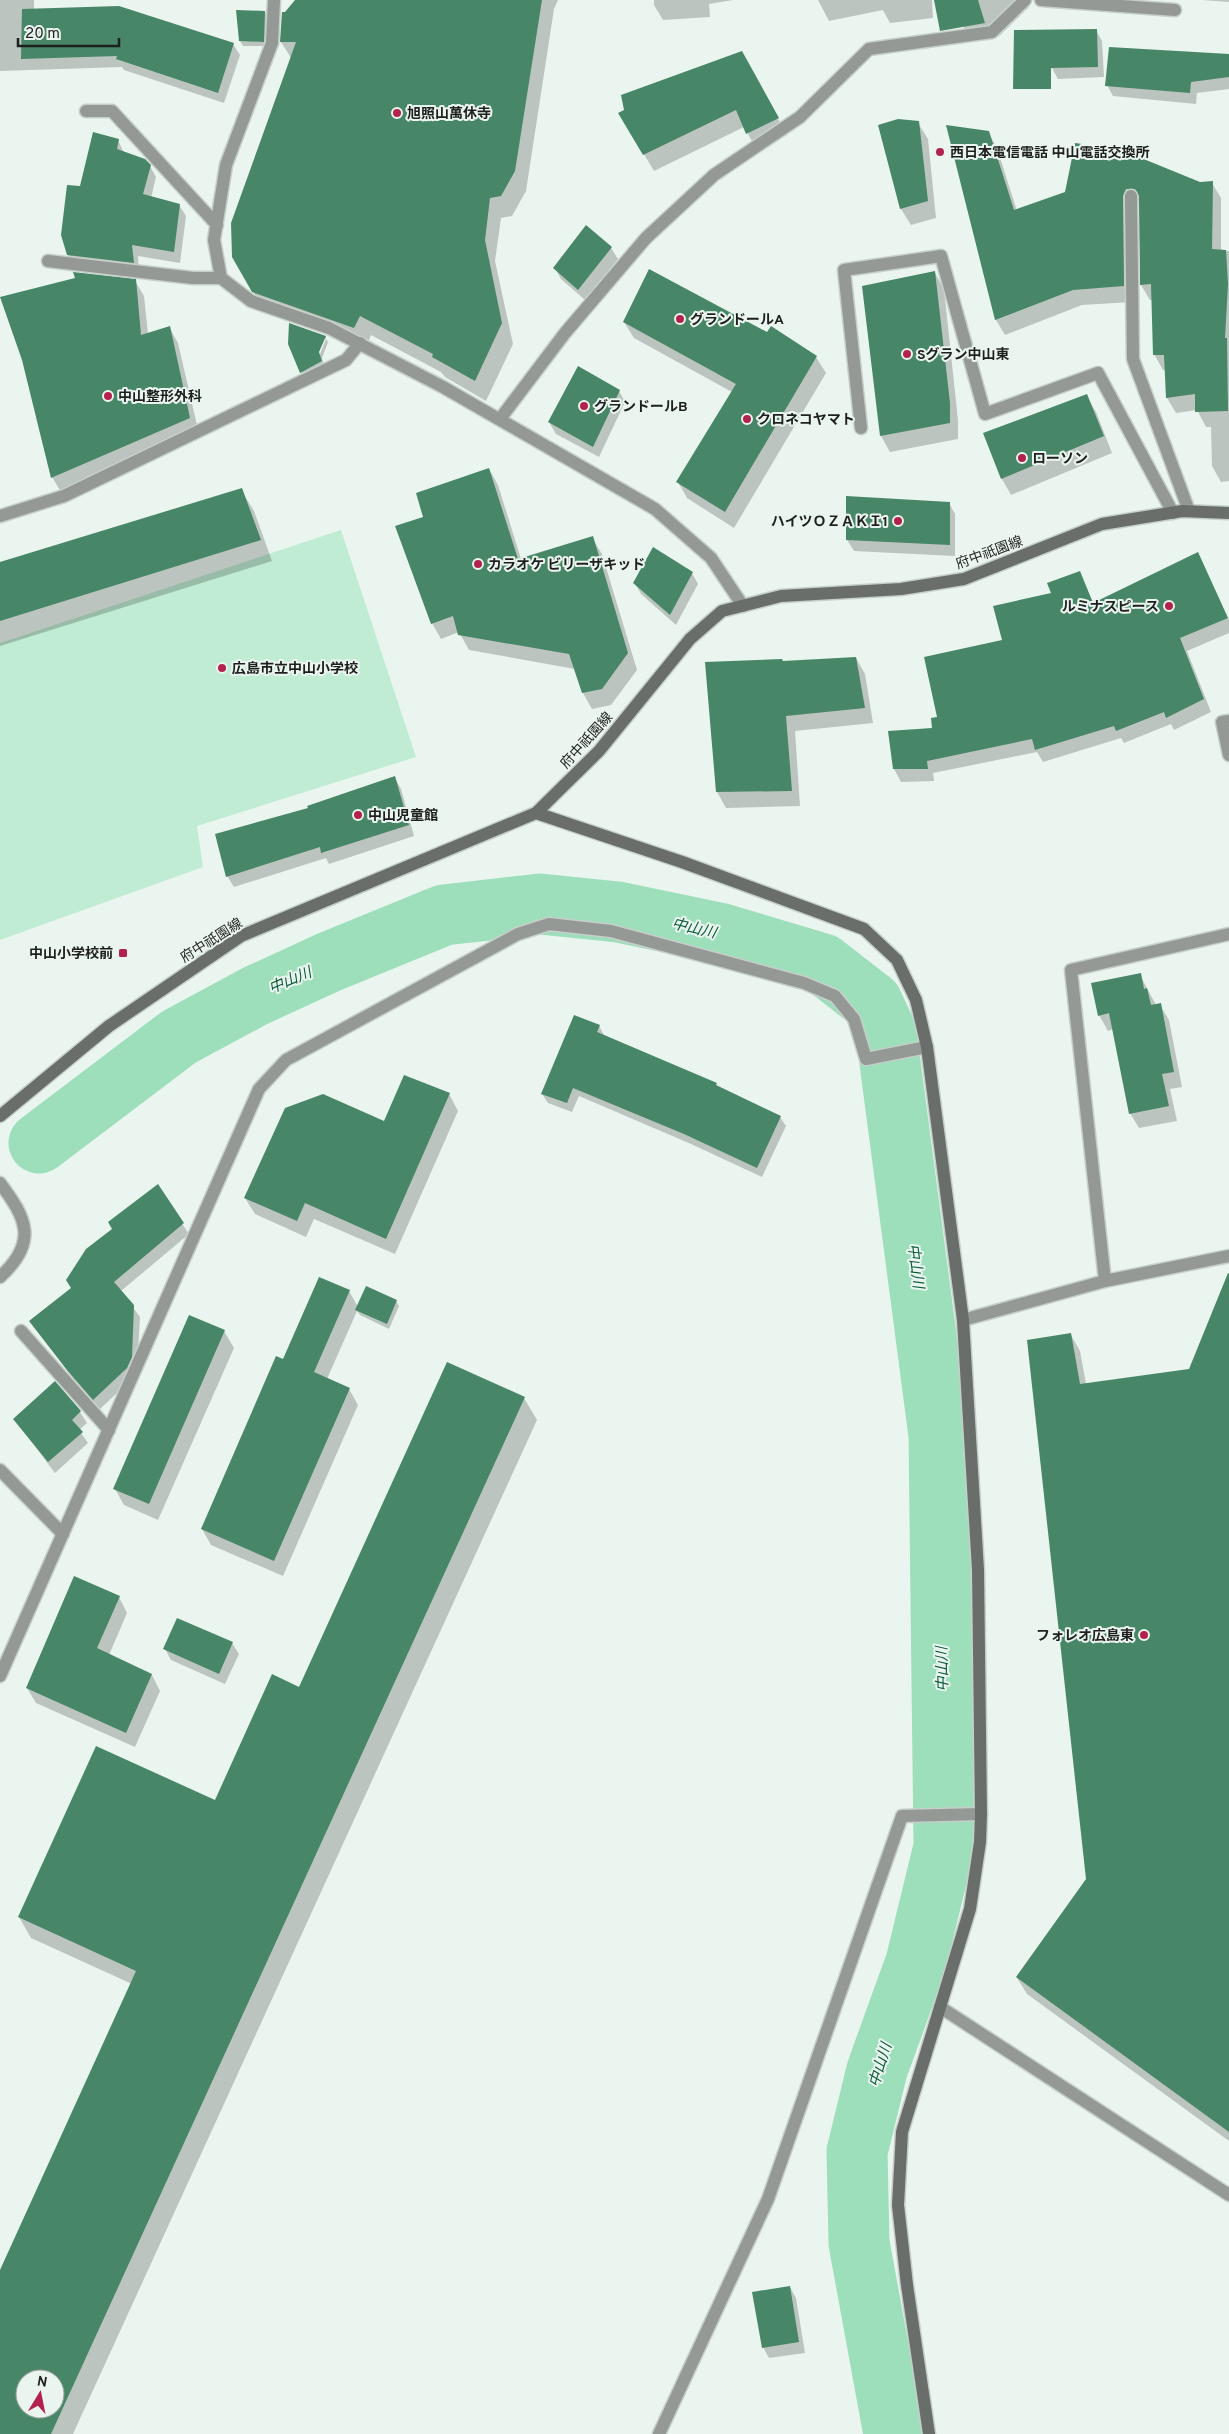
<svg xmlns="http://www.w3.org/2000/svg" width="1229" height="2434" viewBox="0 0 1229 2434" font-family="Overpass,'Noto Sans JP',sans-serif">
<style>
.green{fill:#c0ecd3}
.shadow{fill:#0003;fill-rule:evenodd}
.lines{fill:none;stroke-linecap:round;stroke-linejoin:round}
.river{stroke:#9ddebb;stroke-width:61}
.building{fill:#478666;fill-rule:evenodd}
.lane-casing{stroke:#c6cfc9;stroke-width:15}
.street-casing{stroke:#c6cfc9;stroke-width:15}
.secondary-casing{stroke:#c6cfc9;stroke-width:15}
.lane{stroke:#959996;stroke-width:12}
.street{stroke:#959996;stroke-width:12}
.secondary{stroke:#696e6b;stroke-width:12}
.poi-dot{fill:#b3224d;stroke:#ebf5ef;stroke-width:2}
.labels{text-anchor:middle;stroke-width:4;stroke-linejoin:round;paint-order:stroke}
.poi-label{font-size:14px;font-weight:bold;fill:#1d201e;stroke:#ebf5ef;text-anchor:start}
.street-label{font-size:14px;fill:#1d201e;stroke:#ebf5ef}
.water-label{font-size:15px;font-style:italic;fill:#095b3b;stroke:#ebf5ef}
</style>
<rect width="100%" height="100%" fill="#ebf5ef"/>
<path class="green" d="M 341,530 L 416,757 L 197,826 L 203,867 L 0,940 L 0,643 Z"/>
<path class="shadow" d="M 0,0 L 34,0 L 34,10 L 233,44 L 240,55 L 224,103 L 124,70 L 122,67 L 0,71 Z
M 296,0 L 558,0 L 554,9 L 526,191 L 512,216 L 501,218 L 495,261 L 513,344 L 486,401 L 445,377 L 441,372 L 371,335 L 366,347 L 265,312 L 233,257 L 291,58 L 281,42 L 285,13 Z
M 654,0 L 733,0 L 709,4 L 710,17 L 663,20 L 654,5 Z
M 818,0 L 932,0 L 933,18 L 890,23 L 883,10 L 829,21 Z
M 965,0 L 1028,0 L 1029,7 L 999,36 L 972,41 L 964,27 Z
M 1202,0 L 1229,0 L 1229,2 Z
M 265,12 L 268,18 L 266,46 L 243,46 L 240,41 Z
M 1096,30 L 1102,41 L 1104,77 L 1058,79 L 1052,68 Z
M 1229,55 L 1229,89 L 1197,93 L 1196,104 L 1113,96 L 1107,85 Z
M 751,69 L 787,135 L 757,150 L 744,127 L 654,171 L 620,114 Z
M 918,123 L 928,139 L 936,218 L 911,225 L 901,209 L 880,126 Z
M 948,127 L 988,132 L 997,148 L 1017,211 L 1066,193 L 1212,183 L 1221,198 L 1221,251 L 1229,251 L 1229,481 L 1221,482 L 1212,466 L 1211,427 L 1206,427 L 1197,410 L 1176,413 L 1167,398 L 1166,370 L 1163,370 L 1154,354 L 1153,300 L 1150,300 L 1141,285 L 1139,203 L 1136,204 L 1132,302 L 1082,305 L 1005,335 L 996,320 Z
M 118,140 L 124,153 L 150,166 L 156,177 L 151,198 L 179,205 L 186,216 L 180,263 L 138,256 L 139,273 L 75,266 L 68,255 L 81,188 Z
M 611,248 L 618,259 L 585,300 L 561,279 L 555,268 Z
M 935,273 L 944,289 L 958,420 L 958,439 L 890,452 L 881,436 Z
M 135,281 L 144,296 L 148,334 L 169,327 L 178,343 L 199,434 L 61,492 L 52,477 Z
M 624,322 L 768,334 L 816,357 L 826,373 L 734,528 L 687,498 L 678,482 L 732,392 L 634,338 Z
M 325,337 L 328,342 L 322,358 L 324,366 L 304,378 L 289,344 ZM 324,339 L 326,339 L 318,359 L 316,358 Z
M 619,391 L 625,402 L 599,457 L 556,434 L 549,422 Z
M 1086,396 L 1096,412 L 1112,453 L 1011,495 L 1002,479 L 985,433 Z
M 489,469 L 498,485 L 521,559 L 592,538 L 602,554 L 637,670 L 611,705 L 592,709 L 583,693 L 575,669 L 469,650 L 459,632 L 441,639 L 432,623 L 425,518 Z
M 241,490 L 254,511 L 272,561 L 0,646 L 0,564 Z
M 949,503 L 955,514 L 955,556 L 854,551 L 847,540 Z
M 1198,554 L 1229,620 L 1229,633 L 1187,651 L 1211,712 L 1174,730 L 1171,724 L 1124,743 L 1121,738 L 1043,762 L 1037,752 L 933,773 L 934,781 L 901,782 L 894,769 L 934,729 L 938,718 L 1003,641 L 1053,594 L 1079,573 L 1094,604 Z
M 692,573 L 698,584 L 676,625 L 641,594 L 635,583 Z
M 856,658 L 865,674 L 873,723 L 795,731 L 800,806 L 726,808 L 717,792 L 707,663 L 783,662 Z
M 395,778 L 401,789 L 414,836 L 329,864 L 326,858 L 234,887 L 227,876 L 309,809 Z
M 1140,975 L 1156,1005 L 1160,1005 L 1169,1020 L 1182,1087 L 1170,1089 L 1177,1121 L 1139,1128 L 1130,1113 L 1113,1029 L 1108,1031 L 1099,1015 Z
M 599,1026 L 604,1035 L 716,1084 L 718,1088 L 780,1117 L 786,1126 L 762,1177 L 691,1144 L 579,1096 L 572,1112 L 548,1103 L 542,1094 Z
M 449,1094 L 458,1111 L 395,1254 L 314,1219 L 306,1237 L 255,1214 L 245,1198 L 385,1123 Z
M 157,1186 L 189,1234 L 121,1291 L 140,1317 L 137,1368 L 133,1378 L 100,1409 L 74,1380 L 31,1321 L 72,1288 Z
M 320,1278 L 349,1291 L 358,1307 L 396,1301 L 399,1306 L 389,1329 L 360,1315 L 357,1311 L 327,1379 L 349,1389 L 358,1405 L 283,1576 L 211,1545 L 202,1529 L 284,1360 Z
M 1229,1320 L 1229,2141 L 1027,1994 L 1017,1978 L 1087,1880 L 1071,1335 L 1080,1351 L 1086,1384 L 1190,1370 Z
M 224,1331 L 234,1348 L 158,1520 L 124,1505 L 115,1489 Z
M 448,1364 L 524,1398 L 537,1420 L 73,2434 L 0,2434 L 0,2273 L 132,1984 L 31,1938 L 19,1917 L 215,1802 L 300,1688 ZM 25,2379 L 55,2379 L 55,2409 L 25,2409 Z
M 55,1383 L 80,1412 L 87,1423 L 79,1430 L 88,1443 L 55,1473 L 15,1420 Z
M 119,1597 L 127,1613 L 109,1655 L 152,1675 L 160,1691 L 135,1747 L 36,1703 L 27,1688 Z
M 232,1643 L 239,1654 L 225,1684 L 171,1660 L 165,1649 Z
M 790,2287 L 796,2298 L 805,2353 L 769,2358 L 763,2347 Z"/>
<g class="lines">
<path class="river" d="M 39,1143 L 179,1037 L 255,996 L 329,962 L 444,915 L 540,904 L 618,912 L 719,933 L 823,964 L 872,1002 L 886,1032 L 939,1435 L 944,1847 L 916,1962 L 877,2070 L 857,2152 L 859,2243 L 894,2434"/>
</g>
<path class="building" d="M 295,0 L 542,0 L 515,171 L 501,196 L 490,198 L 485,240 L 502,323 L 475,381 L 432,357 L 433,354 L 360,316 L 354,328 L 252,292 L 232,257 L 231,223 L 296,42 L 280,42 L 282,12 L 285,12 Z
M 934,0 L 978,0 L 985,23 L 940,31 Z
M 119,6 L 234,43 L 218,93 L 116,59 L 117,56 L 21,59 L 22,9 Z
M 236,10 L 265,11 L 264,42 L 239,41 Z
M 1097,29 L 1098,67 L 1051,68 L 1051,89 L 1013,89 L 1014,30 Z
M 1109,47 L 1229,54 L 1229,77 L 1191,82 L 1190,93 L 1105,86 Z
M 742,51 L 779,118 L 746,134 L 736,110 L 643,155 L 618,113 L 624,110 L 621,95 Z
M 898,119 L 919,121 L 928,201 L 900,209 L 878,125 Z
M 946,125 L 989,131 L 1014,210 L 1065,192 L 1075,143 L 1119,149 L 1200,182 L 1213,181 L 1212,249 L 1226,250 L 1228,284 L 1225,338 L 1227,338 L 1228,411 L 1195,412 L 1195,394 L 1166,398 L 1164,355 L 1153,355 L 1151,284 L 1140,285 L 1139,196 L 1135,189 L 1126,189 L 1123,196 L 1124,286 L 1073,290 L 995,320 Z
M 93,132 L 119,139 L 117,149 L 145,159 L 151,165 L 143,194 L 180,204 L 174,252 L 132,245 L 134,263 L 67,255 L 61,235 L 67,185 L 80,186 Z
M 586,225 L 612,247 L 578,290 L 553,268 Z
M 649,269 L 767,332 L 771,326 L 817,356 L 725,512 L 676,482 L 736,384 L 623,322 Z
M 935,271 L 950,403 L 950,423 L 880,436 L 862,286 Z
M 73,272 L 136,279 L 141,335 L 170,326 L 190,418 L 51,478 L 22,360 L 0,297 L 75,278 Z
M 289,323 L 326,336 L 319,352 L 322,361 L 300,373 L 288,344 Z
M 578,366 L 620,390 L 593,447 L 548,422 Z
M 1087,394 L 1104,436 L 1001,479 L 983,433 Z
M 489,468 L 518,559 L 593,536 L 628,653 L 602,689 L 582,693 L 569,654 L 458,635 L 453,616 L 431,624 L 395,526 L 423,517 L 416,493 Z
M 242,488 L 261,540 L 0,621 L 0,562 Z
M 846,496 L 950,502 L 950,545 L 846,540 Z
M 653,547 L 693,572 L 670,615 L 633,583 Z
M 1198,552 L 1228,618 L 1180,638 L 1204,699 L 1166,718 L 1164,712 L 1116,731 L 1114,726 L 1035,750 L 1032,739 L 927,761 L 928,769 L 893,769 L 888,731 L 932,728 L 931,718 L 937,717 L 924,657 L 1002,640 L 993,606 L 1051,593 L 1047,583 L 1080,571 L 1093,603 Z
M 856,657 L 865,708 L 786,716 L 792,791 L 716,792 L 705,662 L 782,659 L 783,661 Z
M 395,776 L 409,825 L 321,853 L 320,847 L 226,877 L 215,834 L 308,808 L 307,806 Z
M 1141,973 L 1144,989 L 1147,988 L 1151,1005 L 1161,1003 L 1174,1072 L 1162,1074 L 1169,1106 L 1129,1114 L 1109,1013 L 1098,1016 L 1091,983 Z
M 574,1015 L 600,1025 L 597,1032 L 717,1083 L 716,1085 L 781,1116 L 757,1168 L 684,1134 L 573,1088 L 567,1103 L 541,1094 Z
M 404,1075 L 450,1093 L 386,1239 L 305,1203 L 297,1221 L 244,1198 L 285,1108 L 323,1094 L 384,1121 Z
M 158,1184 L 184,1223 L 114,1282 L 134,1305 L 132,1357 L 127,1368 L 93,1400 L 67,1370 L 29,1321 L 71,1288 L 66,1280 L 86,1249 L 112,1229 L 108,1222 Z
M 1228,1273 L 1229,1274 L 1229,2132 L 1016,1977 L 1086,1879 L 1027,1340 L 1071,1333 L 1080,1384 L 1189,1369 Z
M 319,1277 L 350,1290 L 314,1372 L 350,1388 L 274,1561 L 201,1529 L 276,1356 L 283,1359 Z
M 366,1286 L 397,1300 L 387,1324 L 355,1310 Z
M 189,1315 L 225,1330 L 149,1504 L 113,1489 Z
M 447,1362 L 525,1397 L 51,2434 L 0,2434 L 0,2270 L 136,1971 L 18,1917 L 96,1746 L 215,1800 L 272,1674 L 299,1687 ZM 25,2379 L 55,2379 L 55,2409 L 25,2409 Z
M 55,1381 L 81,1411 L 72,1420 L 83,1432 L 48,1462 L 13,1419 Z
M 74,1576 L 120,1596 L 97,1648 L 152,1674 L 126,1733 L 26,1688 Z
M 177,1618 L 233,1642 L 219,1674 L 163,1649 Z
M 790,2286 L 799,2342 L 762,2348 L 752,2292 Z"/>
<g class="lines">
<g class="lane-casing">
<path id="lane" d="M 1041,0 L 1175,10
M 86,111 L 112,111 L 217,225
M 1131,196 L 1133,359 L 1189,511
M 48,261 L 193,278 L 221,278
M 500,419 L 565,333 L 646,238 L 714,175 L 800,117 L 869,49 L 992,32 L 1025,0
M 861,428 L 844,270 L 941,256 L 985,414 L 1098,373 L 1173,513
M 21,1331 L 109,1430
M 0,1470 L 63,1534
M 940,2007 L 1229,2195"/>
</g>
<g class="street-casing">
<path id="street" d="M 274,0 L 272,43 L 226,165 L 214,240 L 221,278 L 251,301 L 329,328 L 443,387 L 655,509 L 711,558 L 743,606
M 0,516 L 64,496 L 346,360 L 360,343
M 1229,721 L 1222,722 L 1229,755
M 0,1183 C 27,1219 38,1242 0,1277
M 1105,1281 L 1071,970 L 1229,934
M 963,1320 L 1105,1281 L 1229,1256
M 0,1676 L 259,1089 L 286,1060 L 518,934 L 549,924 L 611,931 L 804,983 L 835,996 L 854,1019 L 866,1059 L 927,1047
M 659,2434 L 768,2199 L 902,1816 L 981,1814"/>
</g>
<g class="secondary-casing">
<path id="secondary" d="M 536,813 L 682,862 L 864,929 L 897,960 L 916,1000 L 927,1047 L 963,1320 L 978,1570 L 981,1814 L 980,1842 L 970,1909 L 902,2132 L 898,2205 L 907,2285 L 929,2434
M 0,1116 L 109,1026 L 241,936 L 536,813 L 599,751 L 690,639 L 722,611 L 781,596 L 901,589 L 964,579 L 1102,524 L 1182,511 L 1229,513"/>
</g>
<use href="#lane" class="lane"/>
<use href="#street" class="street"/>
<use href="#secondary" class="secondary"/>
</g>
<g class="poi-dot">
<circle cx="397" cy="113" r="5"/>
<circle cx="940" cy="152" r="5"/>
<circle cx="680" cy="319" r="5"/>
<circle cx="907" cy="354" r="5"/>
<circle cx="108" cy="396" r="5"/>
<circle cx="584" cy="406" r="5"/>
<circle cx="747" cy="419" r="5"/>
<circle cx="1022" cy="458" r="5"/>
<circle cx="898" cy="521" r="5"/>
<circle cx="478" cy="564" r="5"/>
<circle cx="1169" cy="606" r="5"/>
<circle cx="222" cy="668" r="5"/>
<circle cx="358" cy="815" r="5"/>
<rect x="118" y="948" width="10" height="10" rx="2.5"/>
<circle cx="1144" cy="1635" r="5"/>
</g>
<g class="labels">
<g class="poi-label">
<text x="407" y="118">旭照山萬休寺</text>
<text x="950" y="157">西日本電信電話 中山電話交換所</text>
<text x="690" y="324">グランドールA</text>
<text x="917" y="359">Sグラン中山東</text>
<text x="118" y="401">中山整形外科</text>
<text x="594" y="411">グランドールB</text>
<text x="757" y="424">クロネコヤマト</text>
<text x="1032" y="463">ローソン</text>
<text x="888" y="526" text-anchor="end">ハイツＯＺＡＫＩ1</text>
<text x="488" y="569">カラオケ ビリーザキッド</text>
<text x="1159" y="611" text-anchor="end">ルミナスピース</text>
<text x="232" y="673">広島市立中山小学校</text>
<text x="368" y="820">中山児童館</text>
<text x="113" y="958" text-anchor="end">中山小学校前</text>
<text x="1134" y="1640" text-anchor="end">フォレオ広島東</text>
</g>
<g class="street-label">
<text transform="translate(989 552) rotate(-20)" y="5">府中祇園線</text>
<text transform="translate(586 740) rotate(-48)" y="5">府中祇園線</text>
<text transform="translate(211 940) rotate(-32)" y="5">府中祇園線</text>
</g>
<g class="water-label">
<text transform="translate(694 928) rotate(13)" y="5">中山川</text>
<text transform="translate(290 980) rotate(-23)" y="5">中山川</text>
<text transform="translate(916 1266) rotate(83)" y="5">中山川</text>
<text transform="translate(942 1669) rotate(-91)" y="5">中山川</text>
<text transform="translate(880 2065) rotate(-73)" y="5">中山川</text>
</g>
</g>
<g transform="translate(40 2394) rotate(10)"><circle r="24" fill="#ebf5ef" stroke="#99a09b"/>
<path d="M0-4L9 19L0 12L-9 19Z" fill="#b3224d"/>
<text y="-8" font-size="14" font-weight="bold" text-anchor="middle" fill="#1d201e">N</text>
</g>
<path d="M18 38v8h101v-8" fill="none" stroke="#1d201e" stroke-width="2.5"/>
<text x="25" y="38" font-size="15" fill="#1d201e" stroke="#ebf5ef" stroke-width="4" paint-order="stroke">20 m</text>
</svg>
